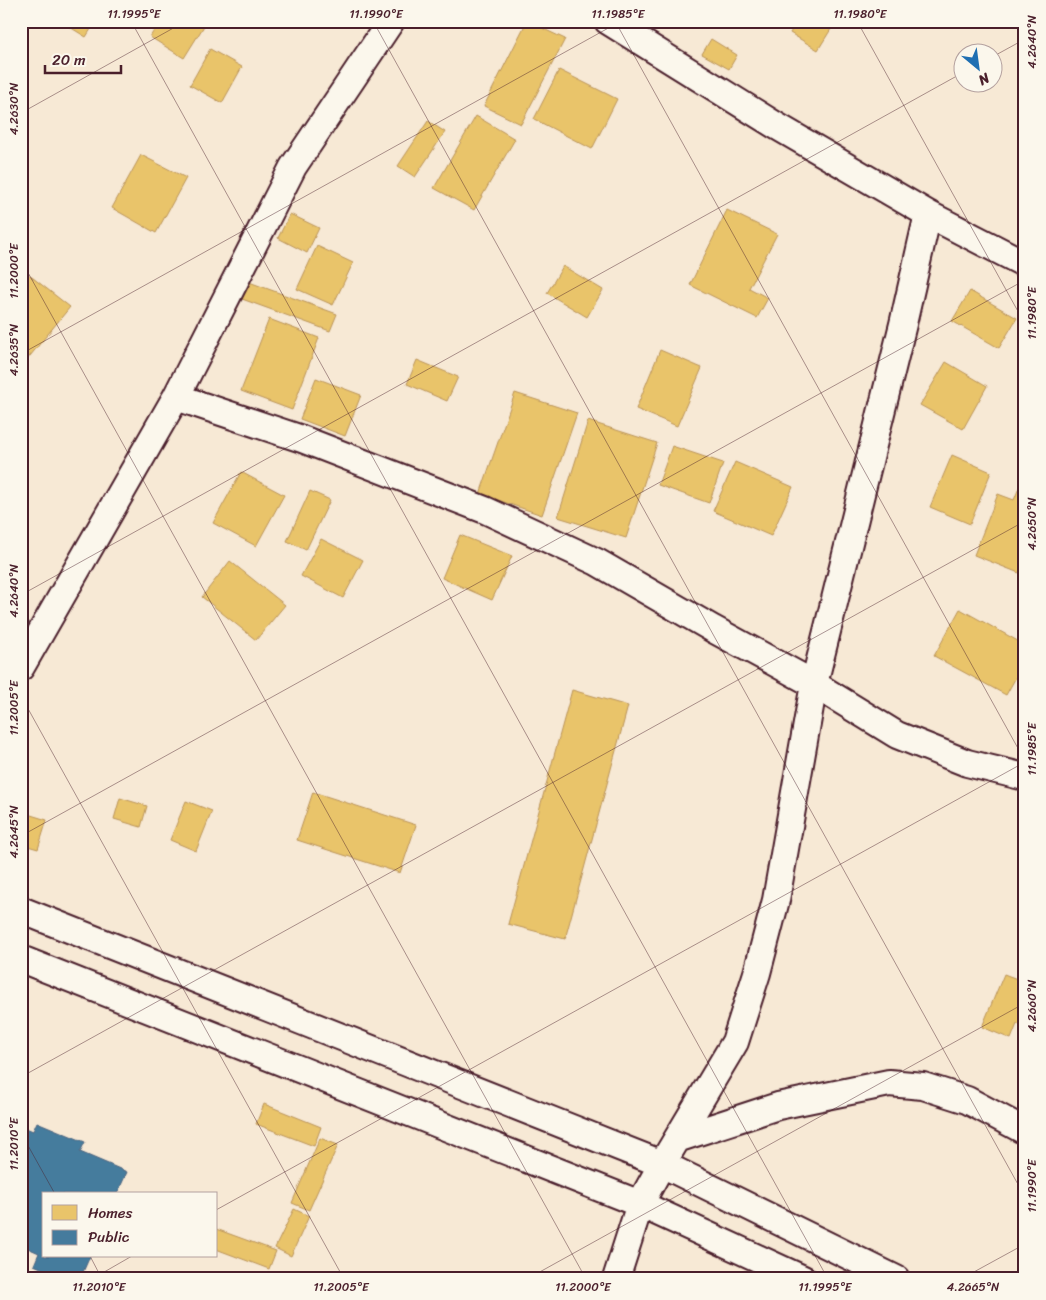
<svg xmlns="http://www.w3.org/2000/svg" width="1046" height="1300" viewBox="0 0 1046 1300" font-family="Sriracha,sans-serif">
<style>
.homes{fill:#e9c46a;stroke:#b99257}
.public{fill:#457b9d;stroke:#465f7b}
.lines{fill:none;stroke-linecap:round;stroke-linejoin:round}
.minor-casing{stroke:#4a1f2b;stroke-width:30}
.minor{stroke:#fbf7ec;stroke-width:26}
.ticks{fill:none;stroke:#4a1f2b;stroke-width:1;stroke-opacity:0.45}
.neatline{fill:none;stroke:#4a1f2b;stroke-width:2}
.ticks-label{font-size:12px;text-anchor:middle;fill:#4a1f2b}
</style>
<rect width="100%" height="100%" fill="#f7e9d5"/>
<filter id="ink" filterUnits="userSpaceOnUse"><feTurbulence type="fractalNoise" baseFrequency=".02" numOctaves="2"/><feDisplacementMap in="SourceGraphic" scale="10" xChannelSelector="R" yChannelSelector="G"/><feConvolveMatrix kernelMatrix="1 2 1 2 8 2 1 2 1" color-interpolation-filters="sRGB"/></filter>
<g filter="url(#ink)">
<path class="homes" d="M 60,21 L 96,21 L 86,37 Z
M 160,21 L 207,21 L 184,58 L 150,37 Z
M 527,21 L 565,39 L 521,124 L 484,106 Z
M 797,21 L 836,21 L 818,50 L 790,33 Z
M 711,39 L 737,55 L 729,69 L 702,54 Z
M 210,49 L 242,67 L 222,103 L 190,85 Z
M 559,70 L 617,99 L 592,149 L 534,119 Z
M 476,116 L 515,139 L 474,210 L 434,188 Z
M 428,121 L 445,132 L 415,177 L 398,166 Z
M 141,155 L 186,178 L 156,233 L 112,208 Z
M 727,210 L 777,234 L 749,288 L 768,298 L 757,318 L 690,285 Z
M 290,214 L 319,228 L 307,253 L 278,238 Z
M 317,246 L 353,263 L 333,305 L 297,289 Z
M 563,266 L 603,290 L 587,317 L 547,293 Z
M 28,274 L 70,307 L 21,367 L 21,283 Z
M 249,282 L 337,314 L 330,331 L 242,299 Z
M 970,291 L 1017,318 L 999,348 L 952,321 Z
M 269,319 L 319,338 L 292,410 L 241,391 Z
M 660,350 L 702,368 L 677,426 L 636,409 Z
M 417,360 L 458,377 L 447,401 L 407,384 Z
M 946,362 L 987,386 L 963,429 L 920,405 Z
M 316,378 L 361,395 L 345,436 L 300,419 Z
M 515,393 L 577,413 L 542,515 L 480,494 Z
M 588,421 L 657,443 L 626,538 L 558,517 Z
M 672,446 L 723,463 L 709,503 L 658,485 Z
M 952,455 L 991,472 L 970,524 L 930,507 Z
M 735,462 L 793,487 L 771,536 L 713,511 Z
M 241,472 L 284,495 L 256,546 L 213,523 Z
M 1021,483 L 1025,485 L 1025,559 L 1019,573 L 974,555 L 998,494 L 1014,500 Z
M 310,491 L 330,500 L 306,550 L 287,541 Z
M 460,535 L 512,556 L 492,600 L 442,578 Z
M 321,539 L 363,560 L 343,598 L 301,576 Z
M 230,561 L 285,605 L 256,640 L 202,597 Z
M 960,609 L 1025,645 L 1025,661 L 1006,695 L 934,656 Z
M 572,690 L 628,706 L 565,939 L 508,924 Z
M 313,792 L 416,825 L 400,873 L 297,840 Z
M 120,798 L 147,806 L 141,827 L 114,819 Z
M 186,801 L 212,811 L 196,851 L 170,840 Z
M 21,812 L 47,820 L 38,849 L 21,844 Z
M 1004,974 L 1025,982 L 1025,1027 L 1017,1024 L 1011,1039 L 982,1027 Z
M 264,1104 L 321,1127 L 314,1146 L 256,1124 Z
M 320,1138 L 338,1145 L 309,1210 L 292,1203 Z
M 294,1209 L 309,1216 L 291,1256 L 275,1248 Z
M 216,1229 L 276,1251 L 269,1269 L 216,1249 Z"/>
<path class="public" d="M 37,1122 L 85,1142 L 80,1152 L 127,1172 L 117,1194 L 44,1194 L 44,1256 L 90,1256 L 80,1279 L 66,1279 L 34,1265 L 39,1253 L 21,1245 L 21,1126 L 33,1131 Z"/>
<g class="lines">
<g class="minor-casing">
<path id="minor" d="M 608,21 L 775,125 L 928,214 L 1025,264
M 176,397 L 302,439 L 485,510 L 597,562 L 713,629 L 814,684 L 897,735 L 967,763 L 1025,777
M 21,667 L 176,397 L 293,167 L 391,21
M 21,910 L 662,1164 L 896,1279
M 21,959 L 640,1204 L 803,1279
M 677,1139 L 778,1106 L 889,1083 L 923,1086 L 967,1100 L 1025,1131
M 616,1279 L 640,1204 L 662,1164 L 735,1042 L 757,973 L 776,900 L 814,684 L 903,324 L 928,214"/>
</g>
<use href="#minor" class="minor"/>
</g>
</g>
<path class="ticks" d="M 131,21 L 828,1279M 373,21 L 1025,1197M 615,21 L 1025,761M 857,21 L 1025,324M 994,56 L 1025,39M 21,113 L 186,21M 21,260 L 586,1279M 21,354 L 621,21M 21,595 L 964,72M 21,696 L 344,1279M 21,836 L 1025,280M 21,1077 L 1025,521M 21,1133 L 55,1194M 216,1210 L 1025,762M 90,1256 L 102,1279M 92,1279 L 132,1256M 527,1279 L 1025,1003M 961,1279 L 1025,1244"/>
<rect width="1046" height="1300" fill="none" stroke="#fbf7ec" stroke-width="55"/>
<rect x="42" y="1192" width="175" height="65" fill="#fbf7ec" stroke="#b4a19f"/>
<rect x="52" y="1205" width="25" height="15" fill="#e9c46a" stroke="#b4a19f"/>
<text x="88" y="1218" font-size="15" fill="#4a1f2b">Homes</text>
<rect x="52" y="1230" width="25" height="15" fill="#457b9d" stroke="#b4a19f"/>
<text x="88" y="1242" font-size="15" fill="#4a1f2b">Public</text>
<g transform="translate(978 68) rotate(151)"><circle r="24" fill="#fbf7ec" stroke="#b4a19f"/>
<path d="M0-4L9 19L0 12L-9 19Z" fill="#1f6fb2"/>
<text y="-8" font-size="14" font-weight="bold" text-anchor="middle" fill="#4a1f2b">N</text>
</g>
<path d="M45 65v8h76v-8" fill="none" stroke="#4a1f2b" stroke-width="2.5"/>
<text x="52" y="65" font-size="15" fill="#4a1f2b" stroke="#fbf7ec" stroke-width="4" paint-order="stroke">20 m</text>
<rect x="28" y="28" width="990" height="1244" class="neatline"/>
<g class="ticks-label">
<text x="134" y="18">11.1995°E</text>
<text x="376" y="18">11.1990°E</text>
<text x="618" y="18">11.1985°E</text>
<text x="860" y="18">11.1980°E</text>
<text transform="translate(1032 42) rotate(-90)" y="4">4.2640°N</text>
<text transform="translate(14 109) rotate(-90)" y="4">4.2630°N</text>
<text transform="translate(14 271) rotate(-90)" y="4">11.2000°E</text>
<text transform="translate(1032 313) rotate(-90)" y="4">11.1980°E</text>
<text transform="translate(14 350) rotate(-90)" y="4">4.2635°N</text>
<text transform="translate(1032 524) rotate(-90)" y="4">4.2650°N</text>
<text transform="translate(14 591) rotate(-90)" y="4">4.2640°N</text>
<text transform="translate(14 708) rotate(-90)" y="4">11.2005°E</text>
<text transform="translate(1032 749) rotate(-90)" y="4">11.1985°E</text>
<text transform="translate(14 832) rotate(-90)" y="4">4.2645°N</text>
<text transform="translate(1032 1006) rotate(-90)" y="4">4.2660°N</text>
<text transform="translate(14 1144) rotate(-90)" y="4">11.2010°E</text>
<text transform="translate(1032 1186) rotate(-90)" y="4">11.1990°E</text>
<text x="99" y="1291">11.2010°E</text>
<text x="341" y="1291">11.2005°E</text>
<text x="583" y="1291">11.2000°E</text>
<text x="825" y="1291">11.1995°E</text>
<text x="973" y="1291">4.2665°N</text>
</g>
</svg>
